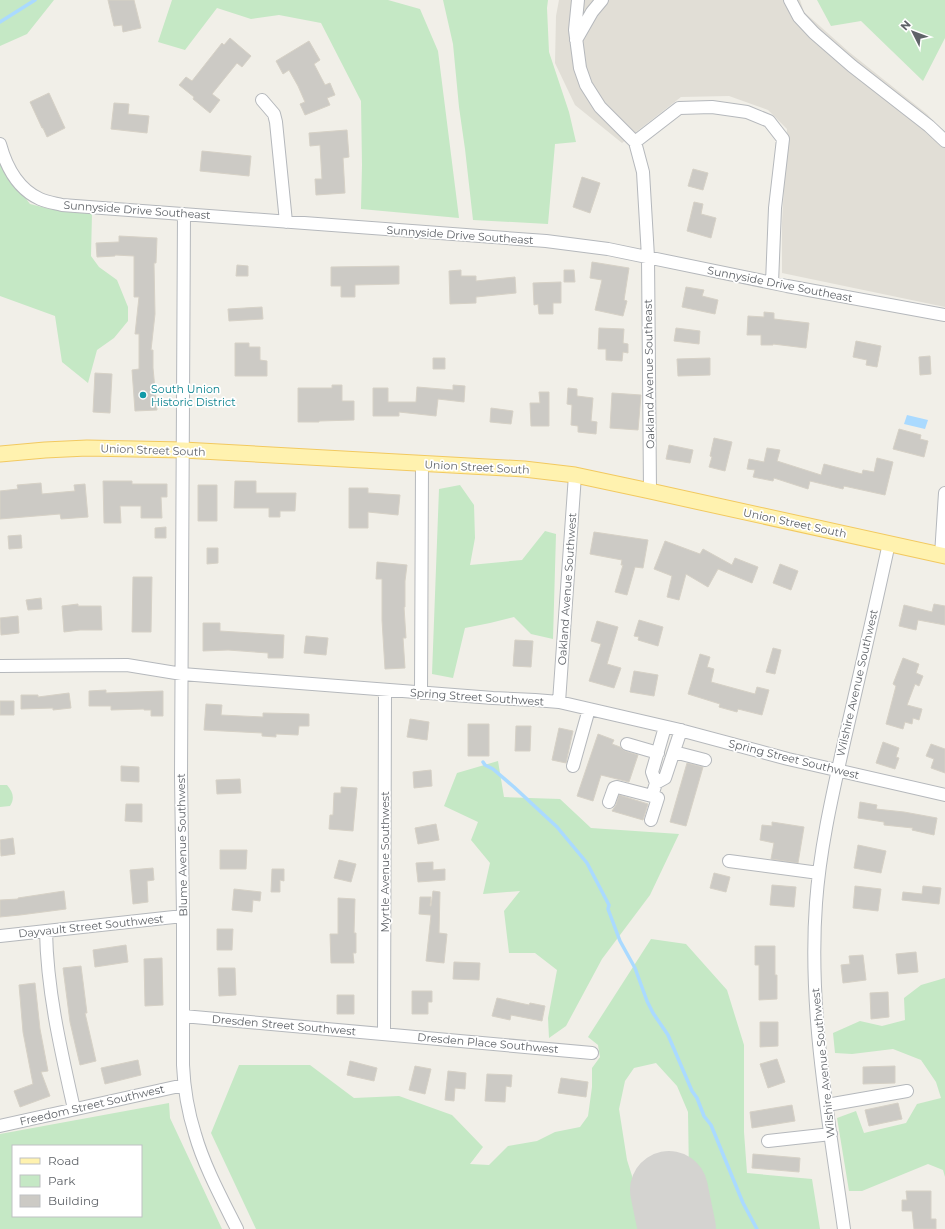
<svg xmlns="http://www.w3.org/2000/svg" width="945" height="1229" viewBox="0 0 945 1229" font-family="Montserrat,sans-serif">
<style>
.education{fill:#e1ded6}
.green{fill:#c5e8c5;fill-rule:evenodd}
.water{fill:#aadaff}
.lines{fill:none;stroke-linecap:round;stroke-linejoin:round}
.stream{stroke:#aadaff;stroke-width:3.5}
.runway{stroke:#d4d3d0;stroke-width:78}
.building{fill:#cccac5;stroke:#d6d1c6}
.minor-casing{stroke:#b5b8bc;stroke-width:14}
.major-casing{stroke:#f2c960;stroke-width:17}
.minor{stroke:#fff;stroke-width:12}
.major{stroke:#fff2af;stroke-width:15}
.culture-dot{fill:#0f9aa8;stroke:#fff;stroke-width:1.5}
.labels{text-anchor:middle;stroke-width:3.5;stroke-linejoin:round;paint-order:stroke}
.street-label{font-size:11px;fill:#5f6368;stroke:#fff}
.culture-label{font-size:11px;fill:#0d838f;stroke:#fff;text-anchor:start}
</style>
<rect width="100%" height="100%" fill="#f1efe8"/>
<path class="education" d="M 559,0 L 800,0 L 804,12 L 849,52 L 927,114 L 945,134 L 945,307 L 782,273 L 782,223 L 787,129 L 768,110 L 729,96 L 681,97 L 622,143 L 575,105 L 555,63 L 556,16 Z"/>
<path class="green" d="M 0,0 L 54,0 L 27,34 L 0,46 Z
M 172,0 L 388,0 L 420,9 L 438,51 L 459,218 L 361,209 L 362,165 L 361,101 L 321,23 L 279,15 L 251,19 L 217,8 L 185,50 L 158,42 Z
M 443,0 L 548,0 L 547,8 L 549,52 L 569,112 L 576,142 L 555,144 L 548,224 L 473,220 L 465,149 L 459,107 L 453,44 Z
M 817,0 L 945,0 L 945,38 L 923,81 L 861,21 L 831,26 Z
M 0,160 L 3,168 L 30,204 L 50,209 L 92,213 L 91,256 L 99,267 L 117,280 L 128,307 L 128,321 L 114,338 L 97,350 L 88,383 L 62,362 L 55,316 L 0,296 Z
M 460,485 L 474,505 L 475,538 L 470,565 L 522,560 L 545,531 L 556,534 L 553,639 L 531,634 L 514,617 L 490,623 L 465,628 L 453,678 L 432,674 L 439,489 Z
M 498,761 L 504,797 L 560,799 L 591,828 L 679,834 L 650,895 L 602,959 L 566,1026 L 549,1038 L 548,1018 L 557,970 L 535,953 L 509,953 L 504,911 L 520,891 L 483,894 L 490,863 L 471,840 L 478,822 L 444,806 L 457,773 Z
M 0,785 L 7,785 C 13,792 15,798 10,806 L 0,807 Z
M 651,939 L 686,944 L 727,990 L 744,1045 L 744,1132 L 747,1173 L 812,1179 L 820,1229 L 701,1229 L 691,1197 L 689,1176 L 688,1112 L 677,1086 L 656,1063 L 634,1068 L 625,1081 L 619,1109 L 627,1160 L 633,1179 L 645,1200 L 652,1229 L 256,1229 L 211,1133 L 239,1065 L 310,1065 L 354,1098 L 399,1096 L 452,1115 L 483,1147 L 470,1164 L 489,1165 L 508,1146 L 537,1141 L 555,1132 L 580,1127 L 588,1116 L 592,1087 L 592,1068 L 600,1057 L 598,1045 L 588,1037 Z
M 945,978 L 945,1177 L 943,1170 L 928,1164 L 862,1191 L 849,1191 L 837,1118 L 856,1111 L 864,1133 L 906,1123 L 917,1104 L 941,1098 L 936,1082 L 921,1060 L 893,1049 L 852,1054 L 835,1053 L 833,1033 L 860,1021 L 882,1026 L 905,1020 L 904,998 L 921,985 Z
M 169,1103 L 170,1118 L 222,1229 L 0,1229 L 0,1134 ZM 13,1146 L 141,1146 L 141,1216 L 13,1216 Z"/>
<path class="water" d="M 907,415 L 928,420 L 925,429 L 904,424 Z"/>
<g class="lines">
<path class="stream" d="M 0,22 L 35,0
M 483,762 L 485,765 L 493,769 L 514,787 L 557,827 L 587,863 L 609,905 L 608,909 L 620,941 L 635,968 L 647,1001 L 653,1013 L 668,1035 L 692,1091 L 697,1098 L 704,1116 L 711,1125 L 743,1203 L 757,1229"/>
<path class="runway" d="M 669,1190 L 677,1229"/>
</g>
<path class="building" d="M 108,0 L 134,0 L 141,28 L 123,32 L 122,25 L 114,26 Z
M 230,38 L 251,56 L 242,67 L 237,63 L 212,94 L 220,100 L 210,113 L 193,99 L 194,97 L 179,85 L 186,77 L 192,81 L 222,43 L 224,45 Z
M 309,41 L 320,60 L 314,64 L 325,85 L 330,83 L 335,95 L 327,98 L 330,105 L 305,115 L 300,104 L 305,102 L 298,86 L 289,70 L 283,74 L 276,61 Z
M 49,93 L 65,128 L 47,137 L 43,128 L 42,128 L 30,102 Z
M 114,103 L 129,104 L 128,114 L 149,116 L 147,133 L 111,129 Z
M 347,130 L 349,157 L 343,158 L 345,193 L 316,195 L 315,179 L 322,179 L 320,145 L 310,146 L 309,133 Z
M 202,151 L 251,156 L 249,176 L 200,171 Z
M 693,169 L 708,173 L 703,190 L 688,186 Z
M 582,177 L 600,183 L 590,213 L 573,207 Z
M 694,202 L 703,204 L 701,214 L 716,218 L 711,238 L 687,231 Z
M 119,236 L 157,238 L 156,263 L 154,263 L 155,314 L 151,350 L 153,350 L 153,368 L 157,410 L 135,411 L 132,370 L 139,369 L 139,334 L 135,334 L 139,297 L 134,297 L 134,256 L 115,255 L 115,256 L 97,257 L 96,243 L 119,242 Z
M 592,262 L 629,268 L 624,300 L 627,301 L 623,316 L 595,310 L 602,280 L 590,278 Z
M 237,265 L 248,266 L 248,276 L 236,276 Z
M 399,266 L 399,284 L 355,285 L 355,297 L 341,297 L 341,286 L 331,286 L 331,267 Z
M 461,270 L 461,276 L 476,276 L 476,281 L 515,277 L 516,293 L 476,297 L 476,303 L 450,304 L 449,271 Z
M 564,270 L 574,270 L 575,282 L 564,282 Z
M 561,282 L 561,303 L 553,303 L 553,314 L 539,314 L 538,304 L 534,305 L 533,283 Z
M 686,287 L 704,290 L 702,296 L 718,300 L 715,314 L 682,307 Z
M 262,307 L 263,319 L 229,321 L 228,309 Z
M 764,312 L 774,313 L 774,319 L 809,323 L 806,348 L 773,344 L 773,345 L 761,345 L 761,335 L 747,335 L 748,316 L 764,317 Z
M 599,328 L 624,329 L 623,343 L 628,344 L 628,353 L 623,352 L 622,361 L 606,360 L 606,349 L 598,349 Z
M 676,328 L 700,331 L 699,344 L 674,341 Z
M 856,341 L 881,346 L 877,367 L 866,365 L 867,360 L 853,357 Z
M 235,343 L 249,343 L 249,347 L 260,347 L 260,360 L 267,361 L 267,376 L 235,376 Z
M 930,356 L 931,374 L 920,375 L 919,357 Z
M 433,358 L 445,358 L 445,369 L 433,369 Z
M 710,358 L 710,375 L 678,376 L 677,359 Z
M 95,373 L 112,374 L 110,413 L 93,412 Z
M 332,385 L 342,385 L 342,401 L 354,401 L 354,420 L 319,421 L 319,422 L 298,422 L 298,388 L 332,388 Z
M 453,385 L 465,386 L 464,402 L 438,399 L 436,416 L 399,412 L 399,416 L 373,416 L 373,388 L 388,388 L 388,402 L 416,402 L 417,387 L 453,390 Z
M 568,388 L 577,389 L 577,396 L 593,398 L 591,421 L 597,422 L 596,434 L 578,432 L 578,426 L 571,425 L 572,405 L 567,404 Z
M 539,392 L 549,392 L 549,426 L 531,426 L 530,403 L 540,403 Z
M 612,393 L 641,395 L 638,430 L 610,428 Z
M 491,408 L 513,411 L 511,424 L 490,422 Z
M 899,429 L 921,435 L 920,439 L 928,441 L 924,457 L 893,449 Z
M 714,438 L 732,442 L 725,471 L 709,467 L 712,457 L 710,456 Z
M 669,445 L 693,450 L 690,463 L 666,459 Z
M 767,448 L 780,450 L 777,461 L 821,475 L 824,464 L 862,474 L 863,470 L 874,472 L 877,458 L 893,462 L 885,495 L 844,486 L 843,489 L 810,481 L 808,489 L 774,478 L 773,481 L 753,477 L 755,470 L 747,469 L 749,459 L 764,462 Z
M 103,481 L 132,481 L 132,484 L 167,484 L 167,497 L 161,497 L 162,518 L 141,518 L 141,506 L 120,506 L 121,523 L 104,523 Z
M 235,481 L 256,481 L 256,493 L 296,493 L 295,511 L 280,511 L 280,517 L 269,517 L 269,508 L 234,508 Z
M 41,483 L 42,494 L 75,491 L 74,485 L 85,484 L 88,517 L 61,519 L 60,514 L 0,519 L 0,491 L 18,489 L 17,485 Z
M 198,485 L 217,485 L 217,521 L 198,521 Z
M 349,488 L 368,488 L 368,493 L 400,495 L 398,515 L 368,512 L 368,528 L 349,528 Z
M 166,527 L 166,538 L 155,538 L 155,528 Z
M 594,532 L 648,540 L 643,568 L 635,567 L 627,595 L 615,592 L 623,565 L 621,565 L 622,560 L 590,554 Z
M 21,535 L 22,548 L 9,549 L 8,536 Z
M 665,541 L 700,554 L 703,549 L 732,565 L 735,558 L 758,567 L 752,583 L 718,569 L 708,587 L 686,574 L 679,600 L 667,597 L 672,576 L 654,569 Z
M 207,548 L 218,548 L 218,563 L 207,564 Z
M 377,562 L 407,565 L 405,581 L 405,607 L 404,607 L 406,638 L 403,638 L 405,668 L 385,669 L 382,620 L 382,579 L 376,579 Z
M 780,564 L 798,571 L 791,590 L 773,583 Z
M 133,577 L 152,577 L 151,632 L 132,632 Z
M 41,598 L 42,609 L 28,610 L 26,600 Z
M 78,604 L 78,606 L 101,606 L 102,630 L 80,630 L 64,632 L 62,606 Z
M 934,604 L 945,606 L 945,625 L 918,620 L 916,630 L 899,626 L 904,605 L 932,612 Z
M 18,616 L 19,633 L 1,635 L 0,618 Z
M 639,620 L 663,627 L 658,646 L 638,640 L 639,637 L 634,636 Z
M 597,621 L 618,627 L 607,664 L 621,668 L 614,688 L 589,681 L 601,644 L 591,641 Z
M 203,623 L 220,623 L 220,631 L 284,635 L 283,658 L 268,658 L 268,653 L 228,650 L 203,651 Z
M 306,636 L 328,638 L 326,655 L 304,653 Z
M 515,640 L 533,641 L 531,667 L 513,666 Z
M 773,648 L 781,650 L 775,674 L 766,672 Z
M 700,654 L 710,657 L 707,667 L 714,669 L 711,682 L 755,694 L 757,687 L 769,690 L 762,715 L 738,709 L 737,712 L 719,707 L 720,704 L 688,694 Z
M 903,658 L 919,664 L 916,673 L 923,676 L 919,686 L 915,684 L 907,705 L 922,709 L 919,720 L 913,718 L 912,724 L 905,722 L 903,729 L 886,724 L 896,686 L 893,684 Z
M 634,671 L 658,675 L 654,696 L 630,692 Z
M 106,690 L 106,693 L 163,691 L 163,716 L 151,716 L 151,710 L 144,710 L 144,709 L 111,710 L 111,706 L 89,706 L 89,691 Z
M 69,693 L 71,708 L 53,710 L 53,708 L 21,709 L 21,695 L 38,695 L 38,697 Z
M 0,701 L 14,701 L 14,715 L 0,715 Z
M 206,704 L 222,705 L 221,715 L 263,717 L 263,713 L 309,714 L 309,726 L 299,726 L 298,735 L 276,734 L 276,737 L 262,736 L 262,733 L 204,730 Z
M 410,719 L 429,722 L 427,740 L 407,737 Z
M 468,724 L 489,724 L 489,756 L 468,756 Z
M 516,726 L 531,726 L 530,751 L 515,751 Z
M 559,728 L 573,731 L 566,763 L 552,760 Z
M 598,734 L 614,740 L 612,744 L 620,747 L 625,751 L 638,755 L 629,782 L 601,775 L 593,801 L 577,796 Z
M 883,742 L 899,748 L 896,757 L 899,758 L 895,769 L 876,763 Z
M 931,744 L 945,749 L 945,773 L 931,768 L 934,759 L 926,756 Z
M 687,763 L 703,767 L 686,826 L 670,822 Z
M 121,766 L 139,767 L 139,782 L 121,781 Z
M 431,770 L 432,786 L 414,788 L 413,772 Z
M 240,779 L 241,793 L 217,794 L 216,780 Z
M 341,787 L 357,788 L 353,831 L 329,829 L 330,815 L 333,815 L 334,793 L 341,793 Z
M 619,795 L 648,804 L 643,820 L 612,811 L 616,805 Z
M 860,802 L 877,805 L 876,809 L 904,812 L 937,818 L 934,835 L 912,830 L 913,828 L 884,825 L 884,822 L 858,818 Z
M 126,804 L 142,804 L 142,822 L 125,821 Z
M 772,822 L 804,827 L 798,863 L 771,859 L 774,843 L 760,840 L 762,825 L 772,826 Z
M 436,824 L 439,840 L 418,844 L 415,828 Z
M 13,838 L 15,854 L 1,856 L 0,840 Z
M 858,845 L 886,851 L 881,873 L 854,868 Z
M 220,850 L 247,850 L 246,869 L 220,869 Z
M 339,860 L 356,864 L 351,882 L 334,878 Z
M 433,862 L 433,870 L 445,869 L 445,880 L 418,882 L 416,863 Z
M 153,868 L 154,880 L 147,881 L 148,902 L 133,904 L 130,870 Z
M 272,869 L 284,869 L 284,881 L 280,880 L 280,892 L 271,892 Z
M 714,873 L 730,877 L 726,892 L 710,888 Z
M 772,885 L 796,887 L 794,907 L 770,905 Z
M 855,886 L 881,889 L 878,911 L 853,908 Z
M 923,886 L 941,888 L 939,904 L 902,900 L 903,892 L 922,894 Z
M 234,889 L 261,892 L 260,901 L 253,900 L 252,912 L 232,910 Z
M 64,891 L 66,909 L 20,915 L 0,917 L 0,900 L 18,899 L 18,898 Z
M 433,891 L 440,892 L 439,933 L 447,934 L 444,963 L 426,961 L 431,915 L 419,914 L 420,897 L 431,897 L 430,906 L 431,906 Z
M 338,898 L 355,899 L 354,933 L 356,933 L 356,953 L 353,953 L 354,963 L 331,963 L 330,934 L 338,934 Z
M 217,929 L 233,929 L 232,950 L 217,950 Z
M 126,945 L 128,962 L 95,967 L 93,950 Z
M 755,946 L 775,946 L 775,975 L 777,975 L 777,999 L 759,1000 L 759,965 L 755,965 Z
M 916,952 L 918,972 L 898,974 L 896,954 Z
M 863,955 L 866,980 L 843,983 L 841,965 L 850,964 L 849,956 Z
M 162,958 L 163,1005 L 145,1006 L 144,959 Z
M 454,962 L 480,963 L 479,980 L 453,979 Z
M 81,966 L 87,1013 L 85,1013 L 96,1061 L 80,1065 L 70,1022 L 63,968 Z
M 218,968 L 235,968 L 236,995 L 219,996 Z
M 35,983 L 40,1029 L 48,1071 L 41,1072 L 50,1096 L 20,1107 L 14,1091 L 33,1084 L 23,1032 L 19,985 Z
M 412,991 L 432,991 L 432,1002 L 428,1002 L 428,1014 L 412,1014 Z
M 888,992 L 889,1017 L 871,1019 L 870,993 Z
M 337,995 L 354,995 L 354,1014 L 337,1014 Z
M 497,998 L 529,1005 L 530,1003 L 545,1006 L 542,1021 L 511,1015 L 510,1020 L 492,1016 Z
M 760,1022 L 778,1022 L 778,1046 L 760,1047 Z
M 777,1059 L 785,1082 L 768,1088 L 760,1064 Z
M 138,1060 L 141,1075 L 105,1084 L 101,1068 Z
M 350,1061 L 377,1068 L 374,1081 L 347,1075 Z
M 415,1066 L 431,1069 L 425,1094 L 409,1090 Z
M 895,1066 L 895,1083 L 863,1084 L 863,1067 Z
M 448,1071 L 466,1073 L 465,1089 L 455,1088 L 454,1101 L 445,1100 Z
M 487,1074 L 512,1075 L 511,1087 L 506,1086 L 505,1102 L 485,1101 Z
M 561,1078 L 588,1082 L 586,1097 L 558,1093 Z
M 898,1103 L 902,1119 L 869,1126 L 865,1110 Z
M 792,1105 L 795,1121 L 752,1128 L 750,1112 Z
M 753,1154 L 800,1158 L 799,1172 L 752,1168 Z
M 906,1191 L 931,1191 L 931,1219 L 936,1219 L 936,1229 L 914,1229 L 912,1211 L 902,1211 L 902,1200 L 907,1200 Z"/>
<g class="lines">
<g class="minor-casing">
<path id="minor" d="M 578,0 L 575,30 L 580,68 L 586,85 L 600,107 L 635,142
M 790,0 L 799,17 L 814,33 L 852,66 L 929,126 L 945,141
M 576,40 L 592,12 L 602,0
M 262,100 L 274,114 L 276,122 L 286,222
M 0,144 C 6,166 18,189 40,199 C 47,202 54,203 62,205 L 546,241 L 608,249 L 787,286 L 945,315
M 184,214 L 181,776 L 183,916 L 183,1065 C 184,1088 188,1112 195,1134 C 204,1166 222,1199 237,1229
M 650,491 L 648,257 L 643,172 L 635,142 L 679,108 L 712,107 L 747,112 L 769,121 L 783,139 L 775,208 L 772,283
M 941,555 L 945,493
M 0,666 L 127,665 L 182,674 L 493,698 L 535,700 L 559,702 L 676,729 L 788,759 L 945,795
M 421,693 L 422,464
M 559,702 L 575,475
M 665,727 L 652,772 L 656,783 L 665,778 L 681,730
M 627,744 L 658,753
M 674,752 L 705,760
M 573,766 L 589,709
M 609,802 L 614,788 L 617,787 L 652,796 L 656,783
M 651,820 L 658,798 L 652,796
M 729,861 L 819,873
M 46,931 C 47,991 61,1051 74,1109
M 0,936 L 183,916
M 183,1016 L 592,1053
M 384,1033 L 385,690
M 827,1105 L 907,1091
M 0,1126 L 184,1085
M 768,1141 L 831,1134
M 844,1229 C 829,1121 808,1012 816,903 C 820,847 833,792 845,738 C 860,673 875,608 889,543"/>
</g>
<g class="major-casing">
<path id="major" d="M 0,454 L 45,450 L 87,448 L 183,450 L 524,469 L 575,475 L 650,491 L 945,556"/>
</g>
<use href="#minor" class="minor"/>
<use href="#major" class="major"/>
</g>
<circle class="culture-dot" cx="143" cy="395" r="4"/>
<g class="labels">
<g class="street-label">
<text transform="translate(137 210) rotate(4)" y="4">Sunnyside Drive Southeast</text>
<text transform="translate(460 235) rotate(4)" y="4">Sunnyside Drive Southeast</text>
<text transform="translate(780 284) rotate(11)" y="4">Sunnyside Drive Southeast</text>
<text transform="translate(649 374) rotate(-91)" y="4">Oakland Avenue Southeast</text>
<text transform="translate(153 450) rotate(2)" y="4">Union Street South</text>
<text transform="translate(477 467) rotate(3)" y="4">Union Street South</text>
<text transform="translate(795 523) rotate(12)" y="4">Union Street South</text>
<text transform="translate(567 589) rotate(-86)" y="4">Oakland Avenue Southwest</text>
<text transform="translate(857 683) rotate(-77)" y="4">Wilshire Avenue Southwest</text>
<text transform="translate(477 697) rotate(4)" y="4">Spring Street Southwest</text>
<text transform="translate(794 759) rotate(14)" y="4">Spring Street Southwest</text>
<text transform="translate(182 845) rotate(-91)" y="4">Blume Avenue Southwest</text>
<text transform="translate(385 862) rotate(-90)" y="4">Myrtle Avenue Southwest</text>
<text transform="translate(91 926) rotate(-6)" y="4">Dayvault Street Southwest</text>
<text transform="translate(284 1025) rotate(5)" y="4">Dresden Street Southwest</text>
<text transform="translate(488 1043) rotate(5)" y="4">Dresden Place Southwest</text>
<text transform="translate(823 1063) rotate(-96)" y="4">Wilshire Avenue Southwest</text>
<text transform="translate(92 1105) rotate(-13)" y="4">Freedom Street Southwest</text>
</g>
<g class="culture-label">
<text x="151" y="393">South Union<tspan x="151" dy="13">Historic District</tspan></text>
</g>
</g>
<rect x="12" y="1145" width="130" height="72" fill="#ffffff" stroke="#bfc1c3"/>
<rect x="20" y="1158" width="20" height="6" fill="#fff2af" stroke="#bfc1c3"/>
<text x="48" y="1165" font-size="12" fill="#5f6368">Road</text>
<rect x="20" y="1175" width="20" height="12" fill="#c5e8c5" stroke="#bfc1c3"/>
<text x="48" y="1185" font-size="12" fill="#5f6368">Park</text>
<rect x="20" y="1195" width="20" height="12" fill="#cccac5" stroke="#bfc1c3"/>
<text x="48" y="1205" font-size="12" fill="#5f6368">Building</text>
<g transform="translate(913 32) rotate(312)" stroke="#ffffff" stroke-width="3" paint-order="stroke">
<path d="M0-3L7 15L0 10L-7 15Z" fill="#5f6368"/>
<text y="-6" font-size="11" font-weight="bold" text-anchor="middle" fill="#5f6368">N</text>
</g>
</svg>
